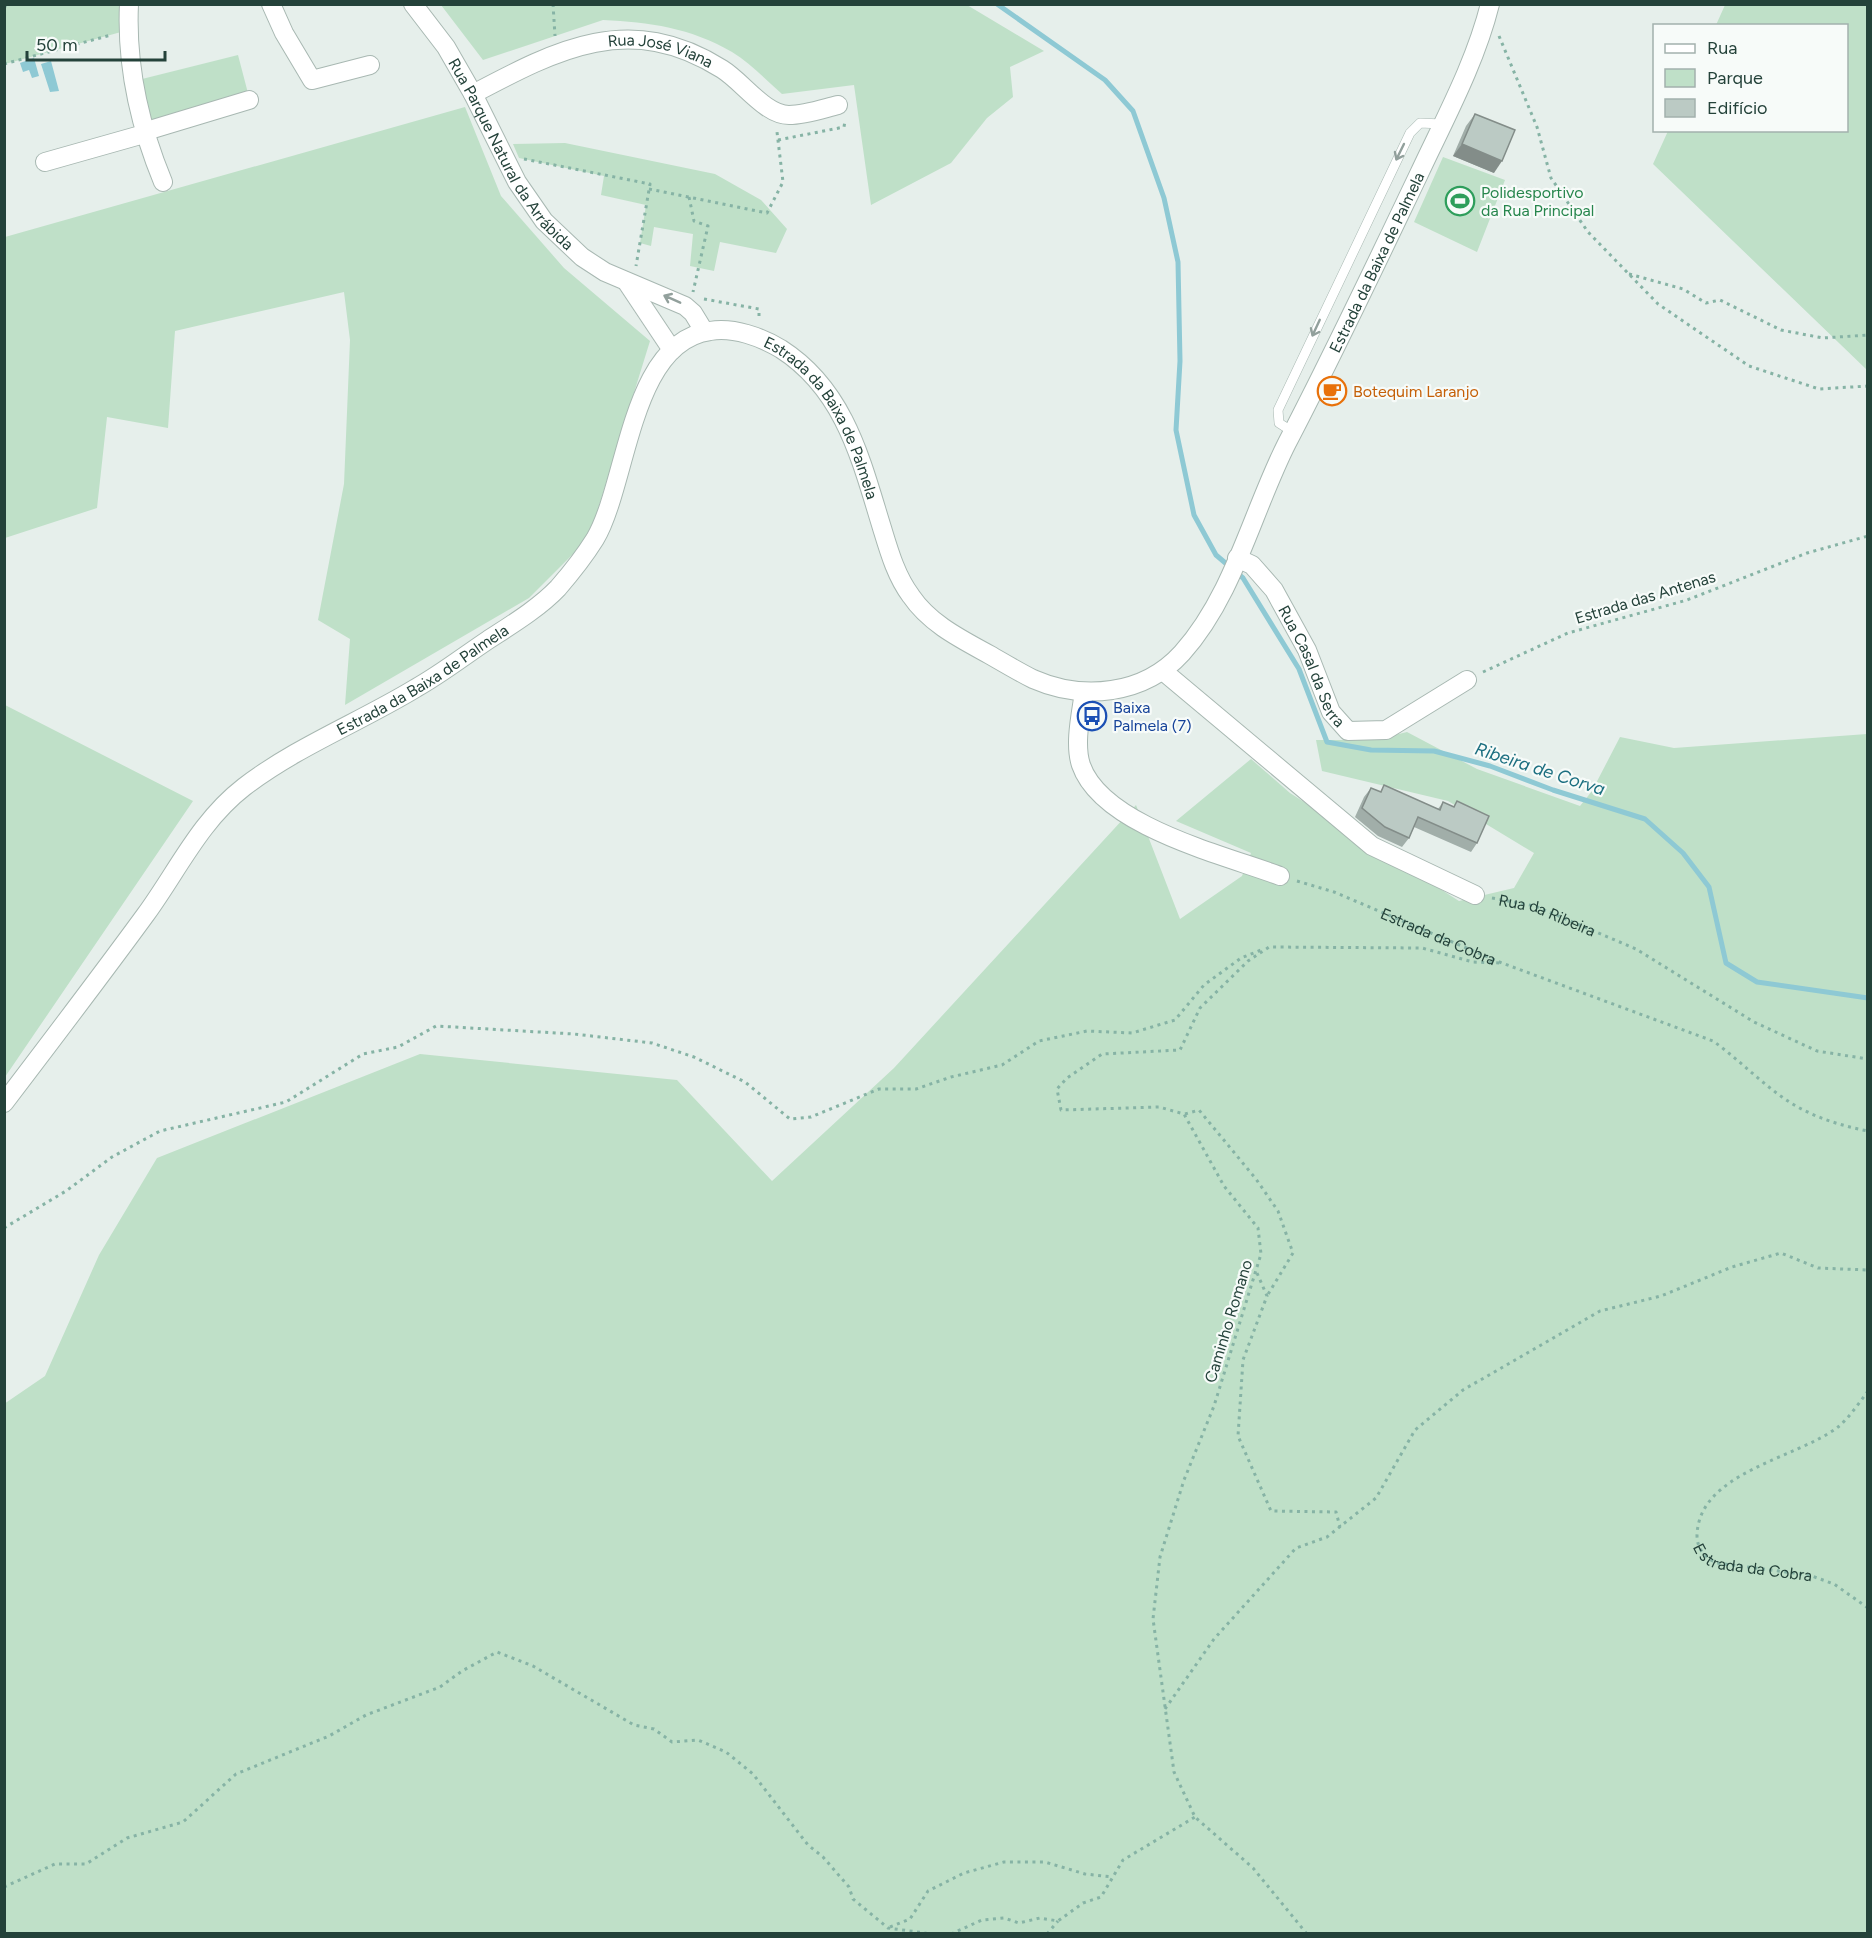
<svg xmlns="http://www.w3.org/2000/svg" width="1872" height="1938" viewBox="0 0 1872 1938" font-family="Figtree,sans-serif">
<style>
.green{fill:#bfe0c8}
.water{fill:#8ec9d4}
.lines{fill:none;stroke-linecap:round;stroke-linejoin:round}
.stream{stroke:#8ec9d4;stroke-width:5}
.service-casing{stroke:#a8b8b2;stroke-width:10}
.minor-casing{stroke:#a8b8b2;stroke-width:20}
.tertiary-casing{stroke:#a8b8b2;stroke-width:20}
.path{stroke:#86b3a5;stroke-width:3;stroke-dasharray:3 4.5;stroke-linecap:butt}
.service{stroke:#fff;stroke-width:9}
.minor{stroke:#fff;stroke-width:18}
.tertiary{stroke:#fff;stroke-width:18}
.wall{fill:#a1aea9}
.shaded-wall{fill:#838d89}
.building{fill:#bbcac4;stroke:#838d89;stroke-width:1.5}
.oneway{stroke:#92a09c}
.labels{text-anchor:middle;stroke-width:4.5;stroke-linejoin:round;paint-order:stroke}
.street-label{font-size:16px;fill:#24423a;stroke:#f7fbf9}
.leisure-label{font-size:16px;fill:#27864d;stroke:#f7fbf9;text-anchor:start}
.food-label{font-size:16px;fill:#c56008;stroke:#f7fbf9;text-anchor:start}
.transit-label{font-size:16px;fill:#164399;stroke:#f7fbf9;text-anchor:start}
.water-label{font-size:18px;font-style:italic;fill:#1c6f80;stroke:#f7fbf9}
</style>
<rect width="100%" height="100%" fill="#e6efeb"/>
<path class="green" d="M 5,5 L 122,5 L 121,32 L 5,64 Z
M 441,5 L 967,5 L 1044,51 L 1010,67 L 1013,97 L 987,118 L 951,163 L 871,205 L 854,85 L 782,94 C 766,80 750,63 732,52 C 691,28 649,22 603,20 L 483,60 Z
M 1725,5 L 1867,5 L 1867,370 L 1653,164 L 1668,131 L 1846,130 L 1846,26 L 1716,25 Z
M 238,55 L 249,97 L 152,124 L 142,79 Z
M 465,107 L 501,196 L 564,268 L 650,341 L 589,538 L 529,598 L 345,705 L 350,639 L 318,620 L 344,484 L 350,340 L 344,292 L 175,331 L 168,428 L 107,417 L 97,508 L 5,538 L 5,237 Z
M 565,143 L 715,174 L 761,200 L 787,229 L 776,253 L 720,242 L 714,271 L 690,266 L 693,234 L 654,227 L 651,246 L 640,243 L 646,205 L 601,195 L 604,176 L 519,158 L 513,144 Z
M 1443,157 L 1505,180 L 1477,252 L 1414,222 Z
M 5,705 L 193,801 L 5,1077 Z
M 1407,732 L 1477,769 L 1580,806 L 1592,791 L 1620,737 L 1674,748 L 1867,734 L 1867,1933 L 5,1933 L 4,1404 L 45,1376 L 99,1255 L 157,1158 L 420,1054 L 677,1080 L 772,1181 L 894,1068 L 1136,805 L 1180,919 L 1242,876 L 1251,853 L 1176,821 L 1251,759 L 1290,793 L 1459,901 L 1514,888 L 1534,853 L 1448,801 L 1322,771 L 1316,740 L 1374,740 Z"/>
<path class="water" d="M 34,58 L 39,76 L 32,78 L 29,70 L 23,72 L 20,63 Z
M 51,61 L 59,91 L 50,92 L 41,64 Z"/>
<g class="lines">
<path class="stream" d="M 997,4 L 1105,80 L 1133,111 L 1164,198 L 1178,262 L 1180,361 L 1176,430 L 1194,515 L 1216,555 L 1243,578 L 1299,669 L 1327,742 L 1371,750 L 1434,751 L 1490,766 L 1553,790 L 1645,819 L 1683,853 L 1709,887 L 1726,963 L 1757,982 L 1868,998"/>
<g class="service-casing">
<path id="service" d="M 1293,432 L 1279,423 L 1278,410 L 1410,133 L 1420,123 L 1442,124"/>
</g>
<g class="minor-casing">
<g id="minor">
<path d="M 129,4 C 126,67 139,124 163,182"/>
<path d="M 271,4 L 284,33 L 312,80 L 370,65"/>
<path id="s4" d="M 413,4 L 446,47 L 473,94 L 517,182 L 544,221 L 582,257 L 605,272 L 685,306 L 693,313 L 704,331"/>
<path id="s5" d="M 473,94 C 558,49 630,11 722,69 C 743,82 765,115 789,115 C 805,115 822,109 838,105"/>
<path d="M 143,132 L 249,100"/>
<path d="M 45,162 L 144,134"/>
<path d="M 628,284 L 672,350"/>
<path id="s6" d="M 1237,558 L 1252,565 L 1274,590 L 1307,650 L 1331,712 L 1348,731 L 1386,730 L 1467,680"/>
<path d="M 1163,671 L 1372,846 L 1475,895"/>
<path d="M 1084,692 C 1081,714 1074,744 1081,765 C 1102,826 1224,855 1280,876"/>
</g>
</g>
<g class="tertiary-casing">
<g id="tertiary">
<path id="s7" d="M 4,1103 C 52,1040 100,977 146,914 C 178,870 200,821 244,787 C 296,747 360,722 416,688 C 441,674 464,656 488,640 C 511,625 539,608 558,588 C 571,573 585,555 595,539 C 628,483 630,342 710,331 C 734,327 761,337 781,349 C 845,390 861,460 882,528 C 889,551 896,576 911,596 C 930,624 961,639 990,655 C 1004,663 1019,672 1033,679 C 1083,701 1144,695 1182,653 C 1234,595 1252,512 1287,443 C 1333,355 1375,266 1418,176 C 1444,120 1475,64 1490,4"/>
</g>
</g>
<g class="path">
<path d="M 553,4 L 555,36"/>
<path d="M 4,8 L 7,4"/>
<path d="M 1499,36 L 1537,127 L 1551,178 L 1588,232 L 1658,304 L 1749,366 L 1819,389 L 1868,386"/>
<path d="M 4,64 L 111,35"/>
<path d="M 778,140 L 844,127 L 845,121"/>
<path d="M 524,159 L 650,184 L 636,266"/>
<path d="M 649,189 L 767,213 L 783,182 L 777,132"/>
<path d="M 689,197 L 694,221 L 708,226 L 693,292"/>
<path d="M 1629,274 L 1683,289 L 1706,303 L 1720,300 L 1781,330 L 1823,338 L 1868,335"/>
<path d="M 704,299 L 759,309 L 759,319"/>
<path d="M 1483,672 L 1568,633 L 1687,600 L 1807,553 L 1868,536"/>
<path id="s1" d="M 1297,881 L 1334,892 L 1502,963 L 1713,1041 C 1737,1058 1758,1080 1782,1097 C 1807,1115 1837,1125 1868,1131"/>
<path id="s2" d="M 1492,898 L 1535,906 L 1636,949 L 1754,1022 L 1817,1051 L 1868,1059"/>
<path d="M 1185,1114 L 1199,1110 L 1256,1179 L 1278,1211 L 1293,1253 L 1267,1296"/>
<path d="M 4,1228 L 66,1191 L 112,1157 L 160,1131 L 286,1102 L 363,1054 L 398,1047 L 436,1026 L 574,1034 L 652,1043 L 694,1057 L 745,1082 L 790,1119 L 811,1117 L 879,1089 L 916,1089 L 951,1077 L 1002,1065 L 1039,1041 L 1087,1031 L 1132,1033 L 1175,1020 L 1204,985 L 1241,958 L 1261,950"/>
<path d="M 1257,1273 L 1267,1296 L 1243,1360 L 1238,1436 L 1271,1511 L 1336,1512 L 1340,1527"/>
<path id="s3" d="M 1868,1391 C 1859,1403 1849,1418 1838,1427 C 1796,1459 1699,1472 1697,1535 C 1697,1549 1705,1558 1717,1563 L 1809,1575 L 1834,1584 L 1868,1608"/>
<path d="M 1165,1709 L 1214,1639 L 1296,1548 L 1327,1537 L 1376,1498 L 1415,1430 L 1463,1390 L 1600,1311 L 1661,1296 L 1732,1267 L 1781,1253 L 1818,1268 L 1868,1270"/>
<path d="M 4,1887 L 55,1864 L 86,1864 L 127,1838 L 183,1822 L 236,1774 L 329,1736 L 366,1715 L 440,1687 L 462,1671 L 497,1652 L 533,1666 L 634,1725 L 654,1729 L 672,1742 L 698,1740 L 726,1752 L 753,1774 L 808,1845 L 823,1857 L 849,1887 L 853,1899 L 888,1928 L 932,1934"/>
<path d="M 890,1927 L 910,1919 L 928,1891 L 964,1873 L 1004,1862 L 1045,1862 L 1085,1874 L 1113,1877"/>
<path d="M 951,1934 L 982,1920 L 1004,1918 L 1019,1923 L 1040,1918 L 1058,1921 L 1083,1903 L 1101,1897 L 1123,1860 L 1195,1817"/>
<path d="M 1047,1934 L 1058,1921"/>
<path d="M 1307,1934 L 1253,1868 L 1195,1817 L 1174,1772 L 1153,1619 L 1160,1557 L 1184,1480 L 1214,1406 L 1261,1254 L 1258,1228 L 1224,1186 L 1184,1114 L 1159,1107 L 1061,1110 L 1057,1089 L 1067,1078 L 1102,1054 L 1180,1050 L 1200,1008 L 1248,961 L 1269,947 L 1422,948 L 1473,962 L 1502,963"/>
</g>
<use href="#service" class="service"/>
<use href="#minor" class="minor"/>
<use href="#tertiary" class="tertiary"/>
</g>
<path class="wall" d="M 1475,114 L 1494,173 L 1453,156 L 1466,126 Z
M 1384,785 L 1438,809 L 1443,802 L 1453,807 L 1457,801 L 1477,843 L 1471,852 L 1414,827 L 1409,838 L 1402,847 L 1378,836 L 1355,817 L 1364,797 L 1371,788 L 1380,792 Z"/>
<path class="shaded-wall" d="M 1462,144 L 1502,161 L 1494,173 L 1453,156 Z"/>
<path class="building" d="M 1475,114 L 1515,130 L 1502,161 L 1462,144 Z
M 1384,785 L 1440,810 L 1443,802 L 1454,807 L 1457,801 L 1489,816 L 1477,843 L 1418,817 L 1409,838 L 1385,827 L 1362,808 L 1371,788 L 1381,792 Z"/>
<defs><path id="oneway-shaft" d="M-6 0H5M1.5-3L5.5 0L1.5 3" fill="none" stroke-width="1.6" stroke-linecap="round" stroke-linejoin="round" transform="scale(1.5)"/></defs>
<g class="oneway">
<use href="#oneway-shaft" transform="translate(1400 152) rotate(116)"/>
<use href="#oneway-shaft" transform="translate(672 299) rotate(-156)"/>
<use href="#oneway-shaft" transform="translate(1316 328) rotate(115)"/>
</g>
<defs>
<g id="stadium-ring" transform="scale(1.5)"><circle r="9.5" fill="#f7fbf9" stroke="#2e9e5b" stroke-width="1.5"/><path d="M0-5a6.5 5 0 1 0 0 10a6.5 5 0 1 0 0-10ZM-3.5-1.8h7v3.6h-7Z" fill="#2e9e5b"/></g>
<g id="cafe-ring" transform="scale(1.5)"><circle r="9.5" fill="#f7fbf9" stroke="#e8710a" stroke-width="1.5"/><path d="M-5.5-4.5H6V0H3Q3 3.5 0 3.5H-2.5Q-5.5 3.5-5.5 0ZM3-3.2v2h1.7v-2ZM-6 4.5H4V6H-6Z" fill="#e8710a"/></g>
<g id="bus-ring" transform="scale(1.5)"><circle r="9.5" fill="#f7fbf9" stroke="#1a4fb4" stroke-width="1.5"/><path d="M-5-6H5V4H4V6H2V4H-2V6H-4V4H-5ZM-3.5-4V0h7V-4ZM-3.5 1.2v1.5H-2V1.2ZM2 1.2v1.5H3.5V1.2Z" fill="#1a4fb4"/></g>
</defs>
<g fill-rule="evenodd">
<use href="#stadium-ring" x="1460" y="201"/>
<use href="#cafe-ring" x="1332" y="391"/>
<use href="#bus-ring" x="1092" y="716"/>
</g>
<g class="labels">
<g class="street-label">
<text dy="6" stroke="none"><textPath href="#s5" startOffset="200">Rua José Viana</textPath></text>
<text dy="6" stroke="none"><textPath href="#s4" startOffset="180">Rua Parque Natural da Arrábida</textPath></text>
<text dy="6" stroke="none"><textPath href="#s7" startOffset="2188">Estrada da Baixa de Palmela</textPath></text>
<text dy="6" stroke="none"><textPath href="#s7" startOffset="1236">Estrada da Baixa de Palmela</textPath></text>
<text transform="translate(1645 597) rotate(-17)" y="6">Estrada das Antenas</text>
<text dy="6" stroke="none"><textPath href="#s6" startOffset="135">Rua Casal da Serra</textPath></text>
<text dy="6" stroke="none"><textPath href="#s7" startOffset="606">Estrada da Baixa de Palmela</textPath></text>
<text dy="6" stroke="none"><textPath href="#s2" startOffset="58">Rua da Ribeira</textPath></text>
<text dy="6" stroke="none"><textPath href="#s1" startOffset="152">Estrada da Cobra</textPath></text>
<text transform="translate(1228 1321) rotate(-73)" y="6">Caminho Romano</text>
<text dy="6" stroke="none"><textPath href="#s3" startOffset="304">Estrada da Cobra</textPath></text>
</g>
<g class="leisure-label">
<text x="1481" y="198">Polidesportivo<tspan x="1481" dy="18">da Rua Principal</tspan></text>
</g>
<g class="food-label">
<text x="1353" y="397">Botequim Laranjo</text>
</g>
<g class="transit-label">
<text x="1113" y="713">Baixa<tspan x="1113" dy="18">Palmela (7)</tspan></text>
</g>
<g class="water-label">
<text transform="translate(1540 769) rotate(18)" y="6">Ribeira de Corva</text>
</g>
</g>
<rect width="1872" height="1938" fill="none" stroke="#24423a" stroke-width="12"/>
<rect x="1653" y="24" width="195" height="108" fill="#f7fbf9" stroke="#a3b1ad" stroke-width="1.5"/>
<rect x="1665" y="44" width="30" height="9" fill="#ffffff" stroke="#a3b1ad" stroke-width="1.5"/>
<text x="1707" y="54" font-size="18" fill="#24423a">Rua</text>
<rect x="1665" y="69" width="30" height="18" fill="#bfe0c8" stroke="#a3b1ad" stroke-width="1.5"/>
<text x="1707" y="84" font-size="18" fill="#24423a">Parque</text>
<rect x="1665" y="99" width="30" height="18" fill="#bbcac4" stroke="#a3b1ad" stroke-width="1.5"/>
<text x="1707" y="114" font-size="18" fill="#24423a">Edifício</text>
<path d="M27 51v9h138v-9" fill="none" stroke="#24423a" stroke-width="3"/>
<text x="36" y="51" font-size="18" fill="#24423a" stroke="#f7fbf9" stroke-width="4.5" paint-order="stroke">50 m</text>
</svg>
